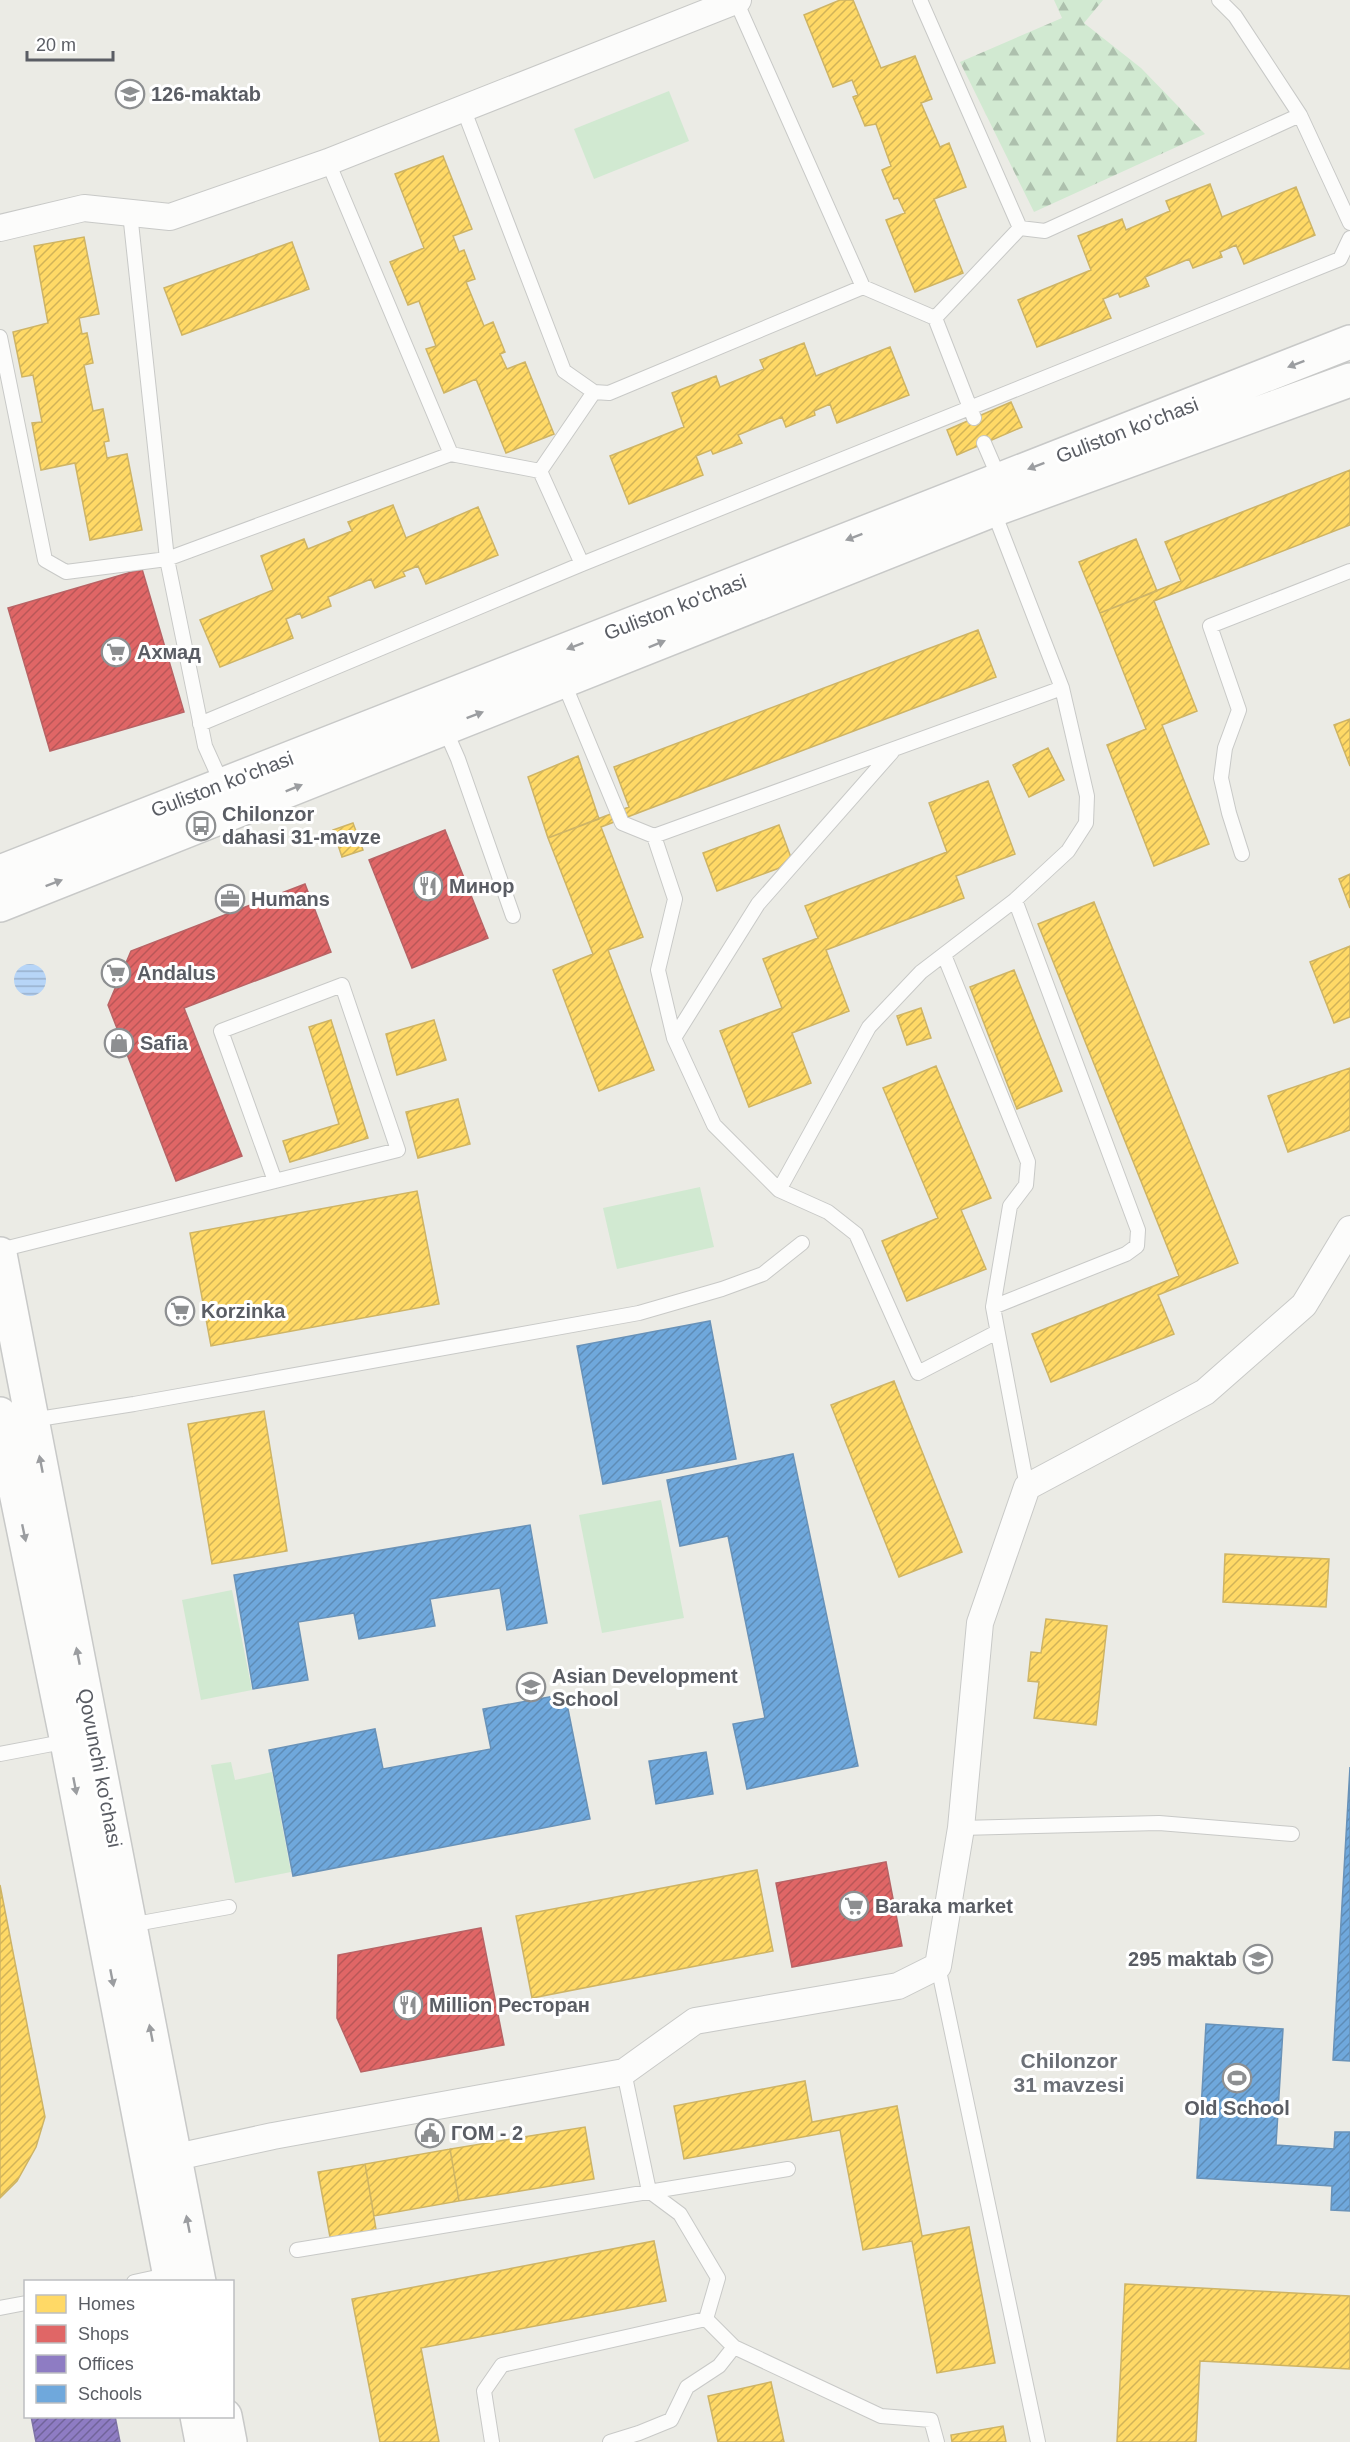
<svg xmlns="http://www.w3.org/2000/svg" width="1350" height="2442" viewBox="0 0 1350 2442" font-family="Helvetica,sans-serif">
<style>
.green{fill:#d1e9d1}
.forest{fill:url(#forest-firs)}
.water{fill:url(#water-rules)}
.homes{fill:url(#homes-hatch);stroke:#ceb465;stroke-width:1.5}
.shops{fill:url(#shops-hatch);stroke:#b86365;stroke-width:1.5}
.offices{fill:url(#offices-hatch);stroke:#7e73a6;stroke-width:1.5}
.schools{fill:url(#schools-hatch);stroke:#6992b8;stroke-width:1.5}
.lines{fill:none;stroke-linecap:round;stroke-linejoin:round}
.lane-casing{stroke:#c8c9c7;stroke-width:16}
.street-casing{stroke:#c8c9c7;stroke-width:28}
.secondary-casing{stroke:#c8c9c8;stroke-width:36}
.lane{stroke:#fcfcfb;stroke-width:14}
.street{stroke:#fcfcfb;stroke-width:26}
.secondary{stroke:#fcfcfb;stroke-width:33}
.oneway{fill:#9b9da0}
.labels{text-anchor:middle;stroke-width:6;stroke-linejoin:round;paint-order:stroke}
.poi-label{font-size:20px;font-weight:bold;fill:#5a5d64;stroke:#fff;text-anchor:start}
.street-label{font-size:20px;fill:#5a5d64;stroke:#fff}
.neighbourhood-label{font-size:21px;font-weight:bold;fill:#6b6f76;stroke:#fff}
</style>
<defs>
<pattern id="forest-firs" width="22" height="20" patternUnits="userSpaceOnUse" patternTransform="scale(1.5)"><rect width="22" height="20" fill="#d1e9d1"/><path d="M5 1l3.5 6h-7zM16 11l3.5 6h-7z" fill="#adc0ad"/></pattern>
<pattern id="water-rules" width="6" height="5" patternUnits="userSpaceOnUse" patternTransform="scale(1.5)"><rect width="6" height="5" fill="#b7d5f7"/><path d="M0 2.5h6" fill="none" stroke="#98b0cc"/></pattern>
<pattern id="homes-hatch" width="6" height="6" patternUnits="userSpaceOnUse" patternTransform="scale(1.5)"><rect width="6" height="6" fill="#ffd966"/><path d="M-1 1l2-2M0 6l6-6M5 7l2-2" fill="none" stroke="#d1b358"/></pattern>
<pattern id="shops-hatch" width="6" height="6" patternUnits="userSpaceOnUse" patternTransform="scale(1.5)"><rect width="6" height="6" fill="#e06666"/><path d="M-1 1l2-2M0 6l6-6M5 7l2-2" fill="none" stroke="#b95758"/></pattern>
<pattern id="offices-hatch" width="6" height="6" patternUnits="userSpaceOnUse" patternTransform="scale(1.5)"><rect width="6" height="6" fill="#8e7cc3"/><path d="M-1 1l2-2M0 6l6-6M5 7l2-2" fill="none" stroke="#71649a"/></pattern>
<pattern id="schools-hatch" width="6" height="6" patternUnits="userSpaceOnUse" patternTransform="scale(1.5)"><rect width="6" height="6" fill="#6fa8dc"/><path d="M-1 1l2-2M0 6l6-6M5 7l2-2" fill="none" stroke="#5e8cb6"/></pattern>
</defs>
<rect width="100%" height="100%" fill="#ebebe5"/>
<path class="green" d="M 669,91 L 689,141 L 594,179 L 574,129 Z
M 700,1187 L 714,1247 L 617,1269 L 603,1208 Z
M 661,1500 L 684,1618 L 602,1633 L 579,1515 Z
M 232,1590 L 252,1690 L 201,1700 L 182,1600 Z
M 231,1762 L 235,1780 L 272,1772 L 291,1872 L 235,1883 L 211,1765 Z"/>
<path class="forest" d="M 1054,0 L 1103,0 L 1084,23 L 1141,68 L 1205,134 L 1034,212 L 960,62 L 1062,18 Z"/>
<path class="water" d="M14 980a16 16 0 1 1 32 0a16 16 0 1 1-32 0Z"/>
<path class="homes" d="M 840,0 L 853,0 L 881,68 L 915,56 L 932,99 L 921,103 L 940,147 L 949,143 L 966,187 L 934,199 L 963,273 L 915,292 L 886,220 L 905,213 L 898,198 L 894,199 L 882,170 L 891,166 L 876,124 L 865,126 L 853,97 L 858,95 L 852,80 L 833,87 L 804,15 Z
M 443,156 L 472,229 L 453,236 L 459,252 L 464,250 L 475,279 L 466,282 L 484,326 L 493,322 L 505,352 L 500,354 L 507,369 L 525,362 L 554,434 L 506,453 L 476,379 L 444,393 L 426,349 L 436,346 L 419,301 L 408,305 L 390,262 L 424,248 L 395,174 Z
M 1210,184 L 1222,217 L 1296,187 L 1315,235 L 1244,264 L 1236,245 L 1220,252 L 1222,257 L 1193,268 L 1189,259 L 1145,277 L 1149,286 L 1120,297 L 1118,293 L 1103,299 L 1111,318 L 1037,347 L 1018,300 L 1091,270 L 1078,236 L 1122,219 L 1126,230 L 1170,211 L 1166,201 Z
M 84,237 L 99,314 L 79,318 L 82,334 L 87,333 L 93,363 L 84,365 L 93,411 L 103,409 L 109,441 L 104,442 L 107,458 L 127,454 L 142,530 L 90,540 L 75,463 L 41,470 L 32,423 L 42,422 L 33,375 L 22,377 L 13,332 L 48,323 L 34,246 Z
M 292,242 L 309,289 L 182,335 L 164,288 Z
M 804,343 L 816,376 L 890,347 L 909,395 L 837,423 L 830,404 L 814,411 L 815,415 L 786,427 L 782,417 L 738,435 L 742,443 L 713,454 L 711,450 L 696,456 L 703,475 L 629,504 L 610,456 L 684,427 L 672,393 L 716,376 L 720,387 L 764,369 L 760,360 Z
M 1011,402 L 1022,427 L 957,455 L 947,430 Z
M 1350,470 L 1350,525 L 1154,601 L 1197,711 L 1162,725 L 1209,844 L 1154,866 L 1107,745 L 1146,729 L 1100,613 L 1181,581 L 1165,542 Z
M 393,505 L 406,538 L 478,507 L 498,555 L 426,584 L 418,566 L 403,572 L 405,576 L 375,588 L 371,579 L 328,597 L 331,606 L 302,618 L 300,613 L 286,619 L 293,638 L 220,667 L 200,620 L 273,590 L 261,556 L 304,539 L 308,549 L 352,531 L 348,522 Z
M 1136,539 L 1157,591 L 1100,613 L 1079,562 Z
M 978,630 L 996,677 L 601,827 L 643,937 L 608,950 L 654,1070 L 599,1091 L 553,970 L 593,954 L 548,838 L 629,807 L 614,767 Z
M 1350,719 L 1350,766 L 1334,725 Z
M 1048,748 L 1064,780 L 1029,797 L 1013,765 Z
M 578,756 L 599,819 L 548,838 L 528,777 Z
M 988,781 L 1015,854 L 956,876 L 964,898 L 826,950 L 849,1011 L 792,1033 L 811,1083 L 749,1107 L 720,1031 L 782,1008 L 763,959 L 818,938 L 805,906 L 947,852 L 929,803 Z
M 353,823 L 363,850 L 342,857 L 333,830 Z
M 779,825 L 793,863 L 717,891 L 703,853 Z
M 1350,874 L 1350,908 L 1339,879 Z
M 1094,902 L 1238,1263 L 1158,1295 L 1174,1334 L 1051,1382 L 1032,1334 L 1179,1276 L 1038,924 Z
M 1350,946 L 1350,1017 L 1334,1023 L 1310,962 Z
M 1014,970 L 1062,1091 L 1017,1109 L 970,987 Z
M 921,1008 L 931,1038 L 907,1045 L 897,1016 Z
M 331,1020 L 368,1138 L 290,1162 L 283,1141 L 339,1124 L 309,1027 Z
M 434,1020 L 446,1060 L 397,1075 L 386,1034 Z
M 936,1066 L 991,1198 L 961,1210 L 986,1269 L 907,1301 L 882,1241 L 938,1218 L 883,1088 Z
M 1350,1068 L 1350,1130 L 1288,1152 L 1268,1096 Z
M 458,1099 L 470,1144 L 418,1158 L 406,1112 Z
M 417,1191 L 439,1304 L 211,1346 L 190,1233 Z
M 894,1381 L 962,1552 L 899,1577 L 831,1405 Z
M 264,1411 L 287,1551 L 212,1564 L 188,1424 Z
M 1225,1554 L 1329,1559 L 1326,1607 L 1223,1602 Z
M 1046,1619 L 1107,1626 L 1096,1725 L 1034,1718 L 1039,1682 L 1028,1681 L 1031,1652 L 1041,1653 Z
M 757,1870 L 773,1951 L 532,1998 L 516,1916 Z
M 0,1885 L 45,2117 L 36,2147 L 17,2181 L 0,2198 Z
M 805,2081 L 812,2122 L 897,2106 L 922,2236 L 969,2227 L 995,2363 L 937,2373 L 912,2241 L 863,2250 L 840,2130 L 684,2159 L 674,2106 Z
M 585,2127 L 594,2179 L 459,2201 L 450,2149 Z
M 450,2149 L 459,2201 L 374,2216 L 365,2164 Z
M 365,2164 L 378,2241 L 332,2248 L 318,2172 Z
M 654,2241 L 666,2301 L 421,2348 L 439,2442 L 380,2442 L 352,2299 Z
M 1125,2284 L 1350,2296 L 1350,2369 L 1200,2361 L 1196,2442 L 1117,2442 Z
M 771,2382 L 784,2442 L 718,2442 L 708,2396 Z
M 1003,2426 L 1006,2442 L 952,2442 L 951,2435 Z"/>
<path class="shops" d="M 142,569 L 184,712 L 50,751 L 8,608 Z
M 445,830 L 488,938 L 412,968 L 369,860 Z
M 305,884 L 331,952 L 184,1008 L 242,1156 L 176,1181 L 108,1005 L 131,951 Z
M 886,1862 L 902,1946 L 792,1967 L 776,1883 Z
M 481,1928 L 504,2045 L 361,2072 L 337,2018 L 338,1955 Z"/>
<path class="offices" d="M 31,2416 L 115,2416 L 120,2442 L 36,2442 Z"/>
<path class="schools" d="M 710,1321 L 736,1459 L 603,1484 L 577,1346 Z
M 793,1454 L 858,1766 L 747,1789 L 733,1724 L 765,1718 L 728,1536 L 680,1546 L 667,1480 Z
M 530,1525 L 547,1623 L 507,1630 L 500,1588 L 430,1599 L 435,1626 L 359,1639 L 354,1613 L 298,1622 L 308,1680 L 253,1689 L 234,1575 Z
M 565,1694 L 590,1819 L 293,1876 L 269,1750 L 375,1729 L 383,1769 L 491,1749 L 483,1709 Z
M 706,1752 L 713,1794 L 656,1804 L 649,1761 Z
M 1350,1767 L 1350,2061 L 1333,2060 Z
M 1206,2024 L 1283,2029 L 1276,2145 L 1334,2149 L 1335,2132 L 1350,2132 L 1350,2211 L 1331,2210 L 1332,2186 L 1197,2178 Z"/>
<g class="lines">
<g class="lane-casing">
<path id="lane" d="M 920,0 L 1020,228 L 1045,231 L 1300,115
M 1219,0 L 1235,16 L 1300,115 L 1350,223
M 736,1 L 863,287
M 463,108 L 564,371 L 594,392 L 609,393 L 863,287 L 935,318
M 130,213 L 167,559 L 451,454 L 328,162
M 0,337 L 45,560 L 66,572 L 167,559 L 205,746 L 223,786
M 974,418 L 935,318 L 1020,228
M 984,443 L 1000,480
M 451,454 L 540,471
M 582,564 L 540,471 L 594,392
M 563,681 L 622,823 L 654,836
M 200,724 L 582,564 L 1340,259 L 1350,238
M 444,727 L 458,759 L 513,916
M 892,752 L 758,904 L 674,1038 L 714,1125 L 779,1190 L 828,1212 L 856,1234 L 918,1373 L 997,1332
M 1242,854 L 1229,813 L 1221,778 L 1225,748 L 1239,710 L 1210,626 L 1350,571
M 1015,900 L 1138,1230 L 1137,1246 L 1126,1254 L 993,1307 L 1027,1487
M 944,955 L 1028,1162 L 1026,1185 L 1010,1206 L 993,1307
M 674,1038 L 658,970 L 675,899 L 654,836 L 1062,688
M 779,1190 L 869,1027 L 921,972 L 1015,900 L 1068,851 L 1086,823 L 1087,796 L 1062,688 L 993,510
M 0,1250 L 398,1150 L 342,985 L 221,1031 L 275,1181
M 32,1420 L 134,1404 L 639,1313 L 722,1289 L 763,1274 L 802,1243
M 0,1754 L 68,1741
M 961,1828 L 1159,1823 L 1292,1834
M 130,1925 L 229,1907
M 938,1966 L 1038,2442
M 624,2072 L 649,2191 L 680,2214 L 718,2278 L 706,2319 L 734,2347 L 881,2416 L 931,2420 L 937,2442
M 297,2250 L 788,2169
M 134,2282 L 171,2274
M 0,2308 L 26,2303
M 492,2442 L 484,2391 L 502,2365 L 706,2319
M 610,2442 L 639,2433 L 671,2420 L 687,2387 L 719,2366 L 734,2347"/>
</g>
<g class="street-casing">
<path id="street" d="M 0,228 L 84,208 L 170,217 L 328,162 L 738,0
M 158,2161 L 273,2136 L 624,2072 L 695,2021 L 898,1986 L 938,1966 L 961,1828 L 980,1623 L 1027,1487 L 1205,1392 L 1304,1305 L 1350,1229"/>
</g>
<g class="secondary-casing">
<path id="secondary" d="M 0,872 L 1350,342
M 0,905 L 993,510 L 1350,380
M 0,1254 L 199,2282
M 0,1414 L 67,1742 L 171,2282
M 197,2416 L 202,2442
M 225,2416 L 230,2442"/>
</g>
<use href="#lane" class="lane"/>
<use href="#street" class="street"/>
<use href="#secondary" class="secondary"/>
</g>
<defs><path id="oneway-solid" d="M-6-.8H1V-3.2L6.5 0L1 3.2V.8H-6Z" transform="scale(1.5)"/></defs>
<g class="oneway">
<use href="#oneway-solid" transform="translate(1296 364) rotate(159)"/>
<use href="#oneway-solid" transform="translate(1036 466) rotate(159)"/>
<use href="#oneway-solid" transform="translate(854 537) rotate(159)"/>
<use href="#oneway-solid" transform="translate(657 644) rotate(-22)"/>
<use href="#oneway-solid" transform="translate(575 646) rotate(159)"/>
<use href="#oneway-solid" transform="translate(475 715) rotate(-21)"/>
<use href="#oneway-solid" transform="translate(294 788) rotate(-22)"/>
<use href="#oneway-solid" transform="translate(54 883) rotate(-21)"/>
<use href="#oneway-solid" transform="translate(41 1464) rotate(-101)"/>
<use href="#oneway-solid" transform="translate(24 1533) rotate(78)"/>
<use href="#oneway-solid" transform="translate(78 1656) rotate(-101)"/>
<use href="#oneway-solid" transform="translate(75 1786) rotate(79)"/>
<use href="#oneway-solid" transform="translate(112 1978) rotate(79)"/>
<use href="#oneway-solid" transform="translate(151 2033) rotate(-101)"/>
<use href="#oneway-solid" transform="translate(188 2224) rotate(-101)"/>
</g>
<defs>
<g id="school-ring" transform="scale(1.5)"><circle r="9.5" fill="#fff" stroke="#8d8f91" stroke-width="1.5"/><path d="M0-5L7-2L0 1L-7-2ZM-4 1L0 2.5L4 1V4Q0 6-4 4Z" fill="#8d8f91"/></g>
<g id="supermarket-ring" transform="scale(1.5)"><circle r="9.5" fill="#fff" stroke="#8d8f91" stroke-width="1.5"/><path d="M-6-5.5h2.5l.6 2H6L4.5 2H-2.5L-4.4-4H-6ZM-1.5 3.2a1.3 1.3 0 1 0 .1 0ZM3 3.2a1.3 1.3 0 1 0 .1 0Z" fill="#8d8f91"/></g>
<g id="bus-ring" transform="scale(1.5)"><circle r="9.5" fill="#fff" stroke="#8d8f91" stroke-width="1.5"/><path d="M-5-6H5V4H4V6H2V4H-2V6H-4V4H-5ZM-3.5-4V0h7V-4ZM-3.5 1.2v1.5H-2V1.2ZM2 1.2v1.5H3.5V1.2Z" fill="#8d8f91"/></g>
<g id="restaurant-ring" transform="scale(1.5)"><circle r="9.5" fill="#fff" stroke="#8d8f91" stroke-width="1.5"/><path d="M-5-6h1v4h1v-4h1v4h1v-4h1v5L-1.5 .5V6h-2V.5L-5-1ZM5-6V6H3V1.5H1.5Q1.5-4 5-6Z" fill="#8d8f91"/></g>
<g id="office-ring" transform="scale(1.5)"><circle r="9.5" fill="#fff" stroke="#8d8f91" stroke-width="1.5"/><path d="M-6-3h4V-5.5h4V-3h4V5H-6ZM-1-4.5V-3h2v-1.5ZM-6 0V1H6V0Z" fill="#8d8f91"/></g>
<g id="shop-ring" transform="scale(1.5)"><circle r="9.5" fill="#fff" stroke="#8d8f91" stroke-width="1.5"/><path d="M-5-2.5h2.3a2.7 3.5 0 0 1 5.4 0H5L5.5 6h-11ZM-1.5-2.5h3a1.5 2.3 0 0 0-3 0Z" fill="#8d8f91"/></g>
<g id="stadium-ring" transform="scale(1.5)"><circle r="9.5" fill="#fff" stroke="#8d8f91" stroke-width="1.5"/><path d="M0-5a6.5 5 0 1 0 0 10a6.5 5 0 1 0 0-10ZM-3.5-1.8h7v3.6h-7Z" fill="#8d8f91"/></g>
<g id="civic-ring" transform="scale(1.5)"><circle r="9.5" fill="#fff" stroke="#8d8f91" stroke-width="1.5"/><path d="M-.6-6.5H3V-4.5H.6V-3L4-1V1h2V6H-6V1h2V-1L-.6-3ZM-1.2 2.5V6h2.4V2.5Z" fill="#8d8f91"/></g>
</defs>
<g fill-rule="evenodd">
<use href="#school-ring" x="130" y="94"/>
<use href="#supermarket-ring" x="116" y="652"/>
<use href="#bus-ring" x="201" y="826"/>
<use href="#restaurant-ring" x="428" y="886"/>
<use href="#office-ring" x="230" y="899"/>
<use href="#supermarket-ring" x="116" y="973"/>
<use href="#shop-ring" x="119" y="1043"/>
<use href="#supermarket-ring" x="180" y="1311"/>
<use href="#school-ring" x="531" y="1687"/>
<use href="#supermarket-ring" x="854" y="1906"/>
<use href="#school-ring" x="1258" y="1959"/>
<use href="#restaurant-ring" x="408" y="2005"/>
<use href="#stadium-ring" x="1237" y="2078"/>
<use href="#civic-ring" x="430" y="2133"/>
</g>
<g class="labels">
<g class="poi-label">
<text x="151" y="101">126-maktab</text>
<text x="137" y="659">Ахмад</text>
<text x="222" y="821">Chilonzor<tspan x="222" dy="23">dahasi 31-mavze</tspan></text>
<text x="449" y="893">Минор</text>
<text x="251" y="906">Humans</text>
<text x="137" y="980">Andalus</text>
<text x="140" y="1050">Safia</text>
<text x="201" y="1318">Korzinka</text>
<text x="552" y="1683">Asian Development<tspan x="552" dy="23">School</tspan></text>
<text x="875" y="1913">Baraka market</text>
<text x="1237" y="1966" text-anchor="end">295 maktab</text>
<text x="429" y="2012">Million Ресторан</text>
<text x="1237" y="2115" text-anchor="middle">Old School</text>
<text x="451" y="2140">ГОМ - 2</text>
</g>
<g class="street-label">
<text transform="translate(1127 430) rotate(-21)" y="7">Guliston ko'chasi</text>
<text transform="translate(675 607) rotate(-21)" y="7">Guliston ko'chasi</text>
<text transform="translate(222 784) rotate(-21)" y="7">Guliston ko'chasi</text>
<text transform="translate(100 1768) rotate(79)" y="7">Qovunchi ko'chasi</text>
</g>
<g class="neighbourhood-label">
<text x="1069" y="2068">Chilonzor<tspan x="1069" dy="24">31 mavzesi</tspan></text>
</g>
</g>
<rect x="24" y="2280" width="210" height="138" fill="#ffffff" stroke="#bdbec1" stroke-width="1.5"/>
<rect x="36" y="2295" width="30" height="18" fill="#ffd966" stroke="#bdbec1" stroke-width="1.5"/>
<text x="78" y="2310" font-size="18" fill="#5a5d64">Homes</text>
<rect x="36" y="2325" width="30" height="18" fill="#e06666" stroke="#bdbec1" stroke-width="1.5"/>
<text x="78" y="2340" font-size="18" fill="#5a5d64">Shops</text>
<rect x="36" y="2355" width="30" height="18" fill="#8e7cc3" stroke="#bdbec1" stroke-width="1.5"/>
<text x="78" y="2370" font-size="18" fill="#5a5d64">Offices</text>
<rect x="36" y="2385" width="30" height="18" fill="#6fa8dc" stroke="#bdbec1" stroke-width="1.5"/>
<text x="78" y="2400" font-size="18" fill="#5a5d64">Schools</text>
<path d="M27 51v9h86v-9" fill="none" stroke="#5a5d64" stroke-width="3"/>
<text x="36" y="51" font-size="18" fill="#5a5d64" stroke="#ffffff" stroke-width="4.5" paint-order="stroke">20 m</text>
</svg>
